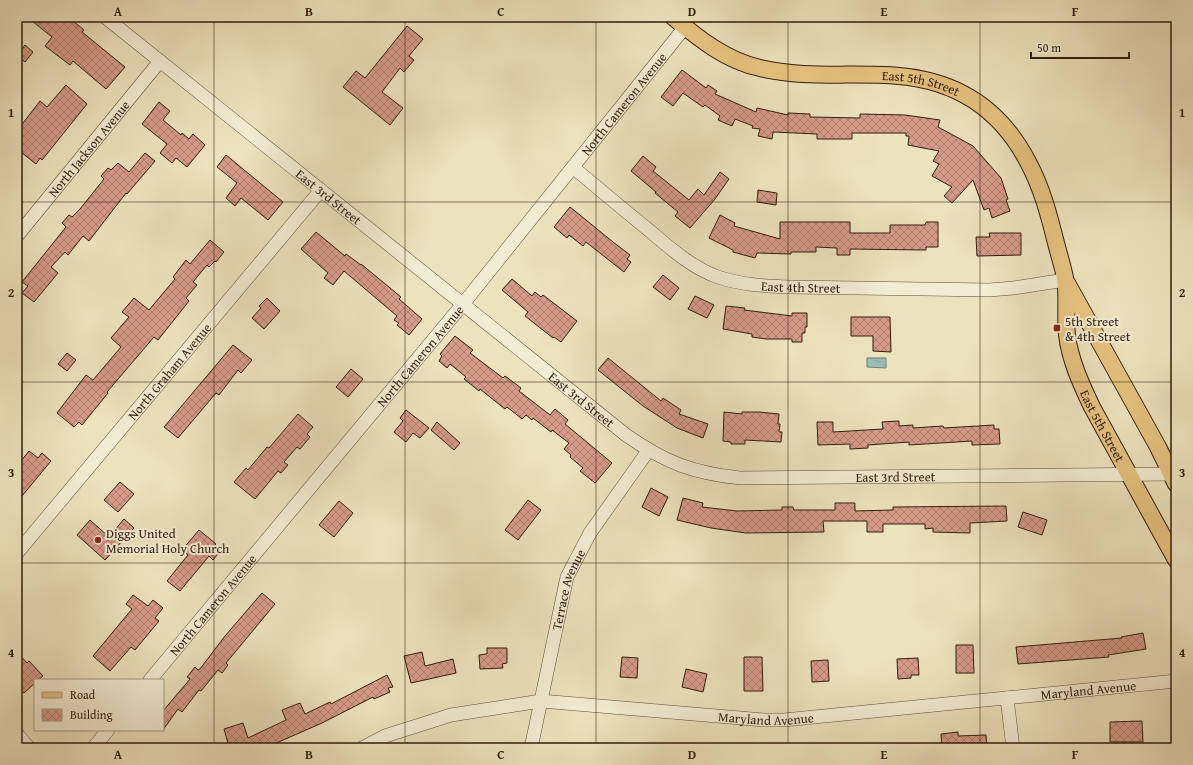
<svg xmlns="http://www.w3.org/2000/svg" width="1193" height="765" viewBox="0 0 1193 765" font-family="'Gentium Book Plus',serif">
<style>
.water{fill:url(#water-ripples);stroke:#6f7d72}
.building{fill:url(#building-cross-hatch);stroke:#2f1d0e}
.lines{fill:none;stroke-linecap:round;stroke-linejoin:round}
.minor-casing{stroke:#5e4e3a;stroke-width:14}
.major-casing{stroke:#2f1d0e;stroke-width:18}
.minor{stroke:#f3ecd4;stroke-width:13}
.major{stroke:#e6c17e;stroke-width:16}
.grid{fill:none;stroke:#2f1d0e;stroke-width:1;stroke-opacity:0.55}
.poi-dot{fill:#8f2418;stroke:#f3ecd4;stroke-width:1.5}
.labels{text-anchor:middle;stroke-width:4;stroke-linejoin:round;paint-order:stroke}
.street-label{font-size:13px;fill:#2f1d0e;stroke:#f3ecd4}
.poi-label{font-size:13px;fill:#2f1d0e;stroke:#f3ecd4;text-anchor:start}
.neatline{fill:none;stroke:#2f1d0e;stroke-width:1.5}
.grid-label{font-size:13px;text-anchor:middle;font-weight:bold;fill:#2f1d0e}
</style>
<defs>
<pattern id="water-ripples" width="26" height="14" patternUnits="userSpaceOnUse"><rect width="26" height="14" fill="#99bdb5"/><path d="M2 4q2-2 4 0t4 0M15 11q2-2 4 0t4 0" fill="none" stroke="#84a29a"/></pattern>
<pattern id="building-cross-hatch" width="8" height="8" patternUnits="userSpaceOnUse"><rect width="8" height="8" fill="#d79b8a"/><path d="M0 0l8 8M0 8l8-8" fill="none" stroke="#af7e6f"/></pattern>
</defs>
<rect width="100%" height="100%" fill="#ece2bd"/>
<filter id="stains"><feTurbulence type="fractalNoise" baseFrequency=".005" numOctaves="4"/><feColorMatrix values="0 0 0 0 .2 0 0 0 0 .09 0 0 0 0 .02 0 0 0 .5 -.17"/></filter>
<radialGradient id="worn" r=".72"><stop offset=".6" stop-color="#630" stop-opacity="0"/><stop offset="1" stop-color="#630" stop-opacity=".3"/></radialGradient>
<path class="water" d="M 867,358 L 886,358 L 886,368 L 867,367 Z"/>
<path class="building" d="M 27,17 L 68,17 L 84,30 L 82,32 L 125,67 L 106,89 L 73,61 L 70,65 L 45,46 L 52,37 Z
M 407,26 L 423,39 L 409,56 L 414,60 L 404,72 L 400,68 L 382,92 L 403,108 L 390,125 L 343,87 L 356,71 L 365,78 Z
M 25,45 L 33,52 L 25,62 L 17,55 Z
M 682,70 L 706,88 L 708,85 L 717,91 L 715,94 L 756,112 L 757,108 L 788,115 L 788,113 L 810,114 L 810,117 L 860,118 L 860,114 L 905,115 L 940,120 L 938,127 L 973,146 L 1001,178 L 1008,199 L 1006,200 L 1010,211 L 992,218 L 989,208 L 984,210 L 973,180 L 952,203 L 944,196 L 952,187 L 932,176 L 939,164 L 933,161 L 939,151 L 908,145 L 909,136 L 906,136 L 906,133 L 852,133 L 852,139 L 817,139 L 817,134 L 773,132 L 772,139 L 758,136 L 760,129 L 752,128 L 753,126 L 735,119 L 732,126 L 718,120 L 720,116 L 705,105 L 703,107 L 683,93 L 673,106 L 661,97 Z
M 66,85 L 87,104 L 42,160 L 40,158 L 36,164 L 17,149 L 17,131 L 40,101 L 47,107 Z
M 159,102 L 170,111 L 163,120 L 181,135 L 182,133 L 189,139 L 193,134 L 205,145 L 187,167 L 176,158 L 172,163 L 160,153 L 167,144 L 142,124 Z
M 145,153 L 155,161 L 127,194 L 126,193 L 89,241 L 83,236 L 68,255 L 65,252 L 51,267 L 58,273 L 34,302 L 22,293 L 28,286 L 22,282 L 66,227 L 62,223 L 69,215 L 72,217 L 80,209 L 104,179 L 101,176 L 108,168 L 111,170 L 118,163 L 129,172 Z
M 226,155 L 283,202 L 268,220 L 241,198 L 235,206 L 226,198 L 237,183 L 217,167 Z
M 643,156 L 656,167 L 653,171 L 689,200 L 698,189 L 704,195 L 720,172 L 729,179 L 715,199 L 690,228 L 675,216 L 678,212 L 655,193 L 656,192 L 631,171 Z
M 758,190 L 777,193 L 776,205 L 757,202 Z
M 570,207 L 613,242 L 630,255 L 627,259 L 631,262 L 624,272 L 586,242 L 583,246 L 569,235 L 567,238 L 554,227 Z
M 720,215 L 735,223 L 734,226 L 780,239 L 780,222 L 850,222 L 850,233 L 890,233 L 890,225 L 925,225 L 926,222 L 938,222 L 938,247 L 926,247 L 926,250 L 850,249 L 850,255 L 837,255 L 837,248 L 816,247 L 816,252 L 791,252 L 791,254 L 757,253 L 755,258 L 733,252 L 733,250 L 709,238 Z
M 316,232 L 345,256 L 346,254 L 361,265 L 361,264 L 401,297 L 399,299 L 422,319 L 409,335 L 397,325 L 399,323 L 394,320 L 397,316 L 344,271 L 333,285 L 324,278 L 328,273 L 301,249 Z
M 989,233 L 1021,233 L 1021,255 L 977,256 L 976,237 L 990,237 Z
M 210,240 L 224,252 L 216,262 L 215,261 L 209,267 L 207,265 L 193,282 L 197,285 L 186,298 L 189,301 L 158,340 L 154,337 L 107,392 L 108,393 L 82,425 L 79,422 L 74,427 L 57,413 L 86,375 L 93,380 L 121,347 L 111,338 L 129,317 L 122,312 L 134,298 L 149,310 L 175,279 L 173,277 L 186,260 L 190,264 Z
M 663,275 L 679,288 L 670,300 L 653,287 Z
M 512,279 L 532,296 L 535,292 L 541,297 L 543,295 L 577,321 L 561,342 L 554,337 L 553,338 L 525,316 L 528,312 L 502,290 Z
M 695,296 L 714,305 L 707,318 L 688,309 Z
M 267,298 L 280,311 L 264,329 L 252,318 L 261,308 L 259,306 Z
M 726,306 L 745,308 L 744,310 L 792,316 L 792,313 L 807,313 L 807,327 L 805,327 L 805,333 L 802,333 L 802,342 L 792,342 L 792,339 L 766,339 L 752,337 L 752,334 L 723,329 Z
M 851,317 L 890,317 L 891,352 L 873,351 L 873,336 L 851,336 Z
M 455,336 L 473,350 L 470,353 L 503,378 L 505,376 L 521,388 L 519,391 L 550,415 L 555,409 L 568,420 L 565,424 L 612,463 L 595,483 L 580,471 L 583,468 L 570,457 L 571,455 L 564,449 L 569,443 L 552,430 L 551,432 L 533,418 L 532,420 L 526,415 L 522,419 L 507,407 L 505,409 L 480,389 L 479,391 L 464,379 L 466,377 L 450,364 L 447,368 L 439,361 L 442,356 L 440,354 Z
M 233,345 L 252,360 L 241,373 L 238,370 L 219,395 L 216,393 L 178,438 L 164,427 Z
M 67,353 L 76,360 L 67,371 L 58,364 Z
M 608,358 L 661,401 L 663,398 L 681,410 L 679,414 L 708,424 L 703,438 L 677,428 L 643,406 L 598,370 Z
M 351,369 L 363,379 L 348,397 L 336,387 Z
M 406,410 L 429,428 L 420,438 L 413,433 L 406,442 L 394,432 L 403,421 L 400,418 Z
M 724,412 L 742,414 L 742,412 L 759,412 L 779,414 L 778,424 L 780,424 L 779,432 L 782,432 L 781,442 L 745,440 L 745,444 L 731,444 L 731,442 L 723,441 Z
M 298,414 L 313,427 L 307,434 L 310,437 L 300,449 L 297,447 L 284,462 L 288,465 L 281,473 L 278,471 L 255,499 L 234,482 L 246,468 L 248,470 L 267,447 L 269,448 Z
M 899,421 L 899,426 L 913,425 L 913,428 L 943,426 L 944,428 L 994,425 L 994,429 L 999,429 L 1000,444 L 972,445 L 972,441 L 909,445 L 909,442 L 868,445 L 868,448 L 850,449 L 850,444 L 818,445 L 817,422 L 833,422 L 833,432 L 883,429 L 882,422 Z
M 437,422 L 460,443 L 454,450 L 431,430 Z
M 29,451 L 38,458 L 42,453 L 51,461 L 17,502 L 17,466 Z
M 120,482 L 134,494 L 118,512 L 104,500 Z
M 651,488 L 668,497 L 659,516 L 642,507 Z
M 683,498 L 703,503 L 702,507 L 737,511 L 782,510 L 782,507 L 793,507 L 794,510 L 835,510 L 835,503 L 855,503 L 855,511 L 893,510 L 893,507 L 1006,506 L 1007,521 L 970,523 L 970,533 L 933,532 L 933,528 L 925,529 L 925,524 L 883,524 L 883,532 L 867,532 L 867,521 L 823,521 L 824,532 L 746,533 L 711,528 L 677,520 Z
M 528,500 L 541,510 L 518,540 L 505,530 Z
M 339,501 L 353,513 L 334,537 L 319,525 Z
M 1023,512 L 1047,520 L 1042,535 L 1018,527 Z
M 124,519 L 134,528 L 105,560 L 77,535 L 90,520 L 109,537 Z
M 199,530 L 216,544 L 215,545 L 221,550 L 213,560 L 209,556 L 180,591 L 167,581 L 188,555 L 182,550 Z
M 262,593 L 275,604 L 226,663 L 228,665 L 222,673 L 218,670 L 201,691 L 199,690 L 182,712 L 178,709 L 163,730 L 163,711 L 190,679 L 187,677 L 195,667 L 198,670 L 200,669 L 225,636 Z
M 133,595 L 148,606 L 153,600 L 163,608 L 155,618 L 159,621 L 135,650 L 131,647 L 110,671 L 93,656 L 132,609 L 126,604 Z
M 1143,633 L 1146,649 L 1108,655 L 1109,657 L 1018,664 L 1016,647 L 1122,638 L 1121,637 Z
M 956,645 L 973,645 L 974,673 L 956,673 Z
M 487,648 L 507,648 L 507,663 L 502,664 L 503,668 L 480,669 L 479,655 L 487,654 Z
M 17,652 L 27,663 L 29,661 L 43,676 L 38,680 L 35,680 L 35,683 L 24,693 L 17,686 Z
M 422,652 L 425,666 L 453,659 L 456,673 L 411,683 L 404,656 Z
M 622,657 L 638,658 L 637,678 L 620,677 Z
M 744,657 L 762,657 L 763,691 L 744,691 Z
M 918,658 L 919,675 L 911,675 L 911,678 L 898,679 L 897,659 Z
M 828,660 L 829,681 L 812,682 L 811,661 Z
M 686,669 L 707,674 L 703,692 L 682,687 Z
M 387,675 L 393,687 L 388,688 L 390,692 L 374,699 L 373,697 L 322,723 L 265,748 L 226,748 L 229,747 L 224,729 L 243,723 L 248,738 L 286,720 L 282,710 L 300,703 L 305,714 L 330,702 L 331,704 Z
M 1142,721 L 1143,742 L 1110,742 L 1110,722 Z
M 958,732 L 958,736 L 986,735 L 987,748 L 942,748 L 941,734 Z"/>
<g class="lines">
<g class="minor-casing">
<g id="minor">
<path id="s1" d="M 105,17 L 626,435 C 666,463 693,473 740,478 L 1171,474"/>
<path id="s2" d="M 574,168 C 599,189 624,210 650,231 C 670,248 692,268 718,277 C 741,285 766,286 790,287 L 989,290 L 1014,288 L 1065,280"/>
<path id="s3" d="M 17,236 L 160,61"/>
<path id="s4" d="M 17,553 L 321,190"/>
<path id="s5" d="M 150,680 L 463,304 L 685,27"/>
<path d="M 1007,698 L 1013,748"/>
<path d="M 17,734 L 29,748"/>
<path d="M 93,748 L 108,730"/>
<path id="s6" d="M 362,748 L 385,736 L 451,715 L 541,701 L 764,720 L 784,720 L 1176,681"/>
<path id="s7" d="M 531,748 L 567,577 L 590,533 L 648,451"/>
</g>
</g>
<g class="major-casing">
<g id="major">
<path id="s8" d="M 673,17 C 699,39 727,61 760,68 C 806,79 853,72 899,76 C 958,81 1001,110 1028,162 C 1042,188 1049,215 1056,243 C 1059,255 1063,267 1065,278 C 1068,297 1065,316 1067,335 C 1070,360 1081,384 1092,407 L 1176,560"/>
<path d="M 1067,283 L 1158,447 L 1176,484"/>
</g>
</g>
<use href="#minor" class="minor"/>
<use href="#major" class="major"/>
</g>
<path class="grid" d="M 214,17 L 214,748M 405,17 L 405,748M 596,17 L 596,748M 788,17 L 788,748M 980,17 L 980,748M 17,202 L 1176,202M 17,382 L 1176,382M 17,563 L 1176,563"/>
<g class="poi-dot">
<rect x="1053" y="324" width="8" height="8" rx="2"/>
<circle cx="98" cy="540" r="4"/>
</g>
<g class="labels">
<g class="street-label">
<text dy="5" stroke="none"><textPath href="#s8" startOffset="264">East 5th Street</textPath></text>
<text dy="5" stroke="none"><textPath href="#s5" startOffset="746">North Cameron Avenue</textPath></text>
<text dy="5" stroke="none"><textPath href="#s3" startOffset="113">North Jackson Avenue</textPath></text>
<text dy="5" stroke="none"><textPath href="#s1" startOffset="287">East 3rd Street</textPath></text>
<text dy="5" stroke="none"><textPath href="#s2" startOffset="265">East 4th Street</textPath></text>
<text dy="5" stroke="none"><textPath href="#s5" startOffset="422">North Cameron Avenue</textPath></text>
<text dy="5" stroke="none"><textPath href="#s4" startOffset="237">North Graham Avenue</textPath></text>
<text dy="5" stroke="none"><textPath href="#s1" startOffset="611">East 3rd Street</textPath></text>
<text dy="5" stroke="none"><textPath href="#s8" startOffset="681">East 5th Street</textPath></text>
<text dy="5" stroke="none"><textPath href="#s1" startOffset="947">East 3rd Street</textPath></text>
<text dy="5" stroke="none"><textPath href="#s7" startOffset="163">Terrace Avenue</textPath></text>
<text dy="5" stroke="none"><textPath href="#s5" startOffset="98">North Cameron Avenue</textPath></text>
<text dy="5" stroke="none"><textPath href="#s6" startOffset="736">Maryland Avenue</textPath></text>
<text dy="5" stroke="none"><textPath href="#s6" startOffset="412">Maryland Avenue</textPath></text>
</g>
<g class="poi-label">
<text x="1065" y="326">5th Street<tspan x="1065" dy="15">&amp; 4th Street</tspan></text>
<text x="106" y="538">Diggs United<tspan x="106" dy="15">Memorial Holy Church</tspan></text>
</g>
</g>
<rect width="1193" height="765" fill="none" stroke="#ece2bd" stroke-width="44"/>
<rect x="34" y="679" width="130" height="52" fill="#f3ecd4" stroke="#a59985"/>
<rect x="42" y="692" width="20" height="6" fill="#e6c17e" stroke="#a59985"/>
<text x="70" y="699" font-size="12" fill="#2f1d0e">Road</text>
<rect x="42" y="709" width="20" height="12" fill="url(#building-cross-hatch)" stroke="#a59985"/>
<text x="70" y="719" font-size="12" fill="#2f1d0e">Building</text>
<path d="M1031 52v6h98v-6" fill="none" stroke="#2f1d0e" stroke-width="2"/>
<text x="1037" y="52" font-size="12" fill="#2f1d0e" stroke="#f3ecd4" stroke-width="3" paint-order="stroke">50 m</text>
<rect x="22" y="22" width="1149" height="721" class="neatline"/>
<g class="grid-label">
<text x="118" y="16">A</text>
<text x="309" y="16">B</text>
<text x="501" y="16">C</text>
<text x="692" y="16">D</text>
<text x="884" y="16">E</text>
<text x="1075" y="16">F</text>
<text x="11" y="117">1</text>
<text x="1182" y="117">1</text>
<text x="11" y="297">2</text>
<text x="1182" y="297">2</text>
<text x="11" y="477">3</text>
<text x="1182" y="477">3</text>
<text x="11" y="657">4</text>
<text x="1182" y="657">4</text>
<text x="118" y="759">A</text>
<text x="309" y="759">B</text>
<text x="501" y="759">C</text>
<text x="692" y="759">D</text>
<text x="884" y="759">E</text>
<text x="1075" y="759">F</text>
</g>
<rect width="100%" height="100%" filter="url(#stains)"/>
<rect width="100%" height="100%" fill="url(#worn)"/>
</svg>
